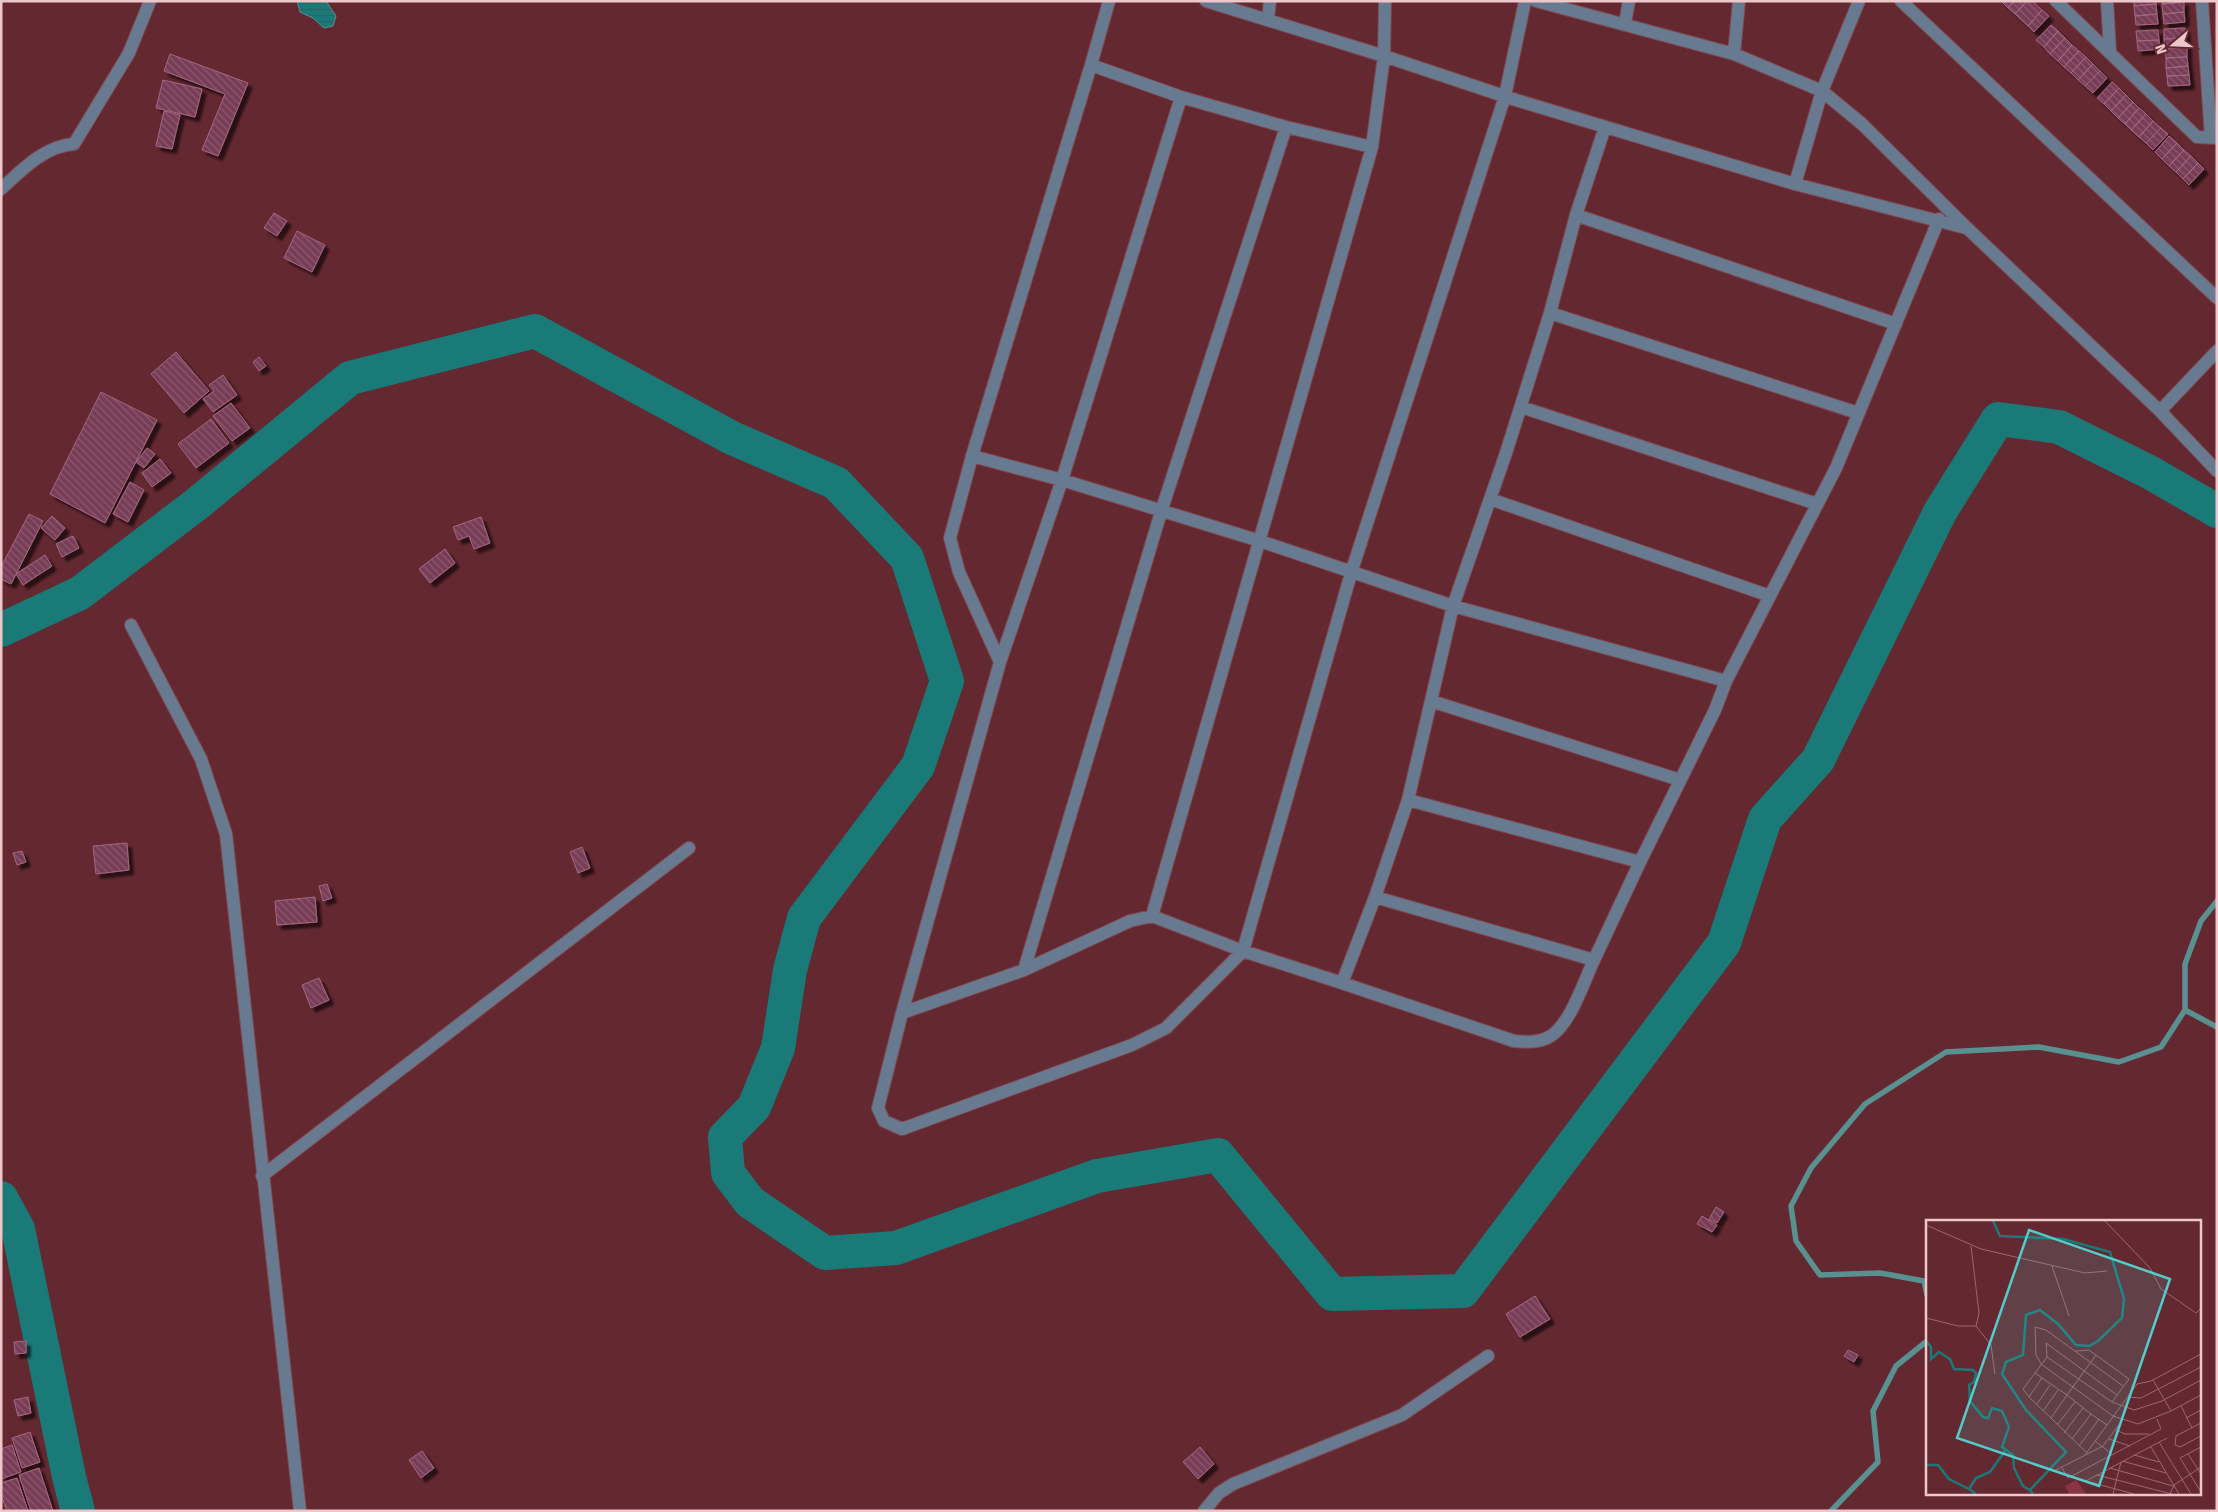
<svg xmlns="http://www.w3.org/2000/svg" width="2218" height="1512" viewBox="0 0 2218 1512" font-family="'Fira Sans',sans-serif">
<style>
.water{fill:url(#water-rules);stroke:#599191}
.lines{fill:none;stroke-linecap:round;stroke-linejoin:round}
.stream{stroke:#599191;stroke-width:5.5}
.river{stroke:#1a7a78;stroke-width:34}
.building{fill:url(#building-back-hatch);stroke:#a66781;filter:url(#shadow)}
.minor-casing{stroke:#7f4850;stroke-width:14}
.minor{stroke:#687a8f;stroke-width:12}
.inset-river{fill:none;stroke:#1a7a78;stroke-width:2.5}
.inset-road{fill:none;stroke:#9b686e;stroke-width:1}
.view{fill:#53cdcb;fill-opacity:0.15;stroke:#53cdcb;stroke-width:2.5}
.inset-edge{fill:none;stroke:#edc7ca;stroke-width:2.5}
</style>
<defs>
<pattern id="water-rules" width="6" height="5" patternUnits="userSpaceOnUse" patternTransform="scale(1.25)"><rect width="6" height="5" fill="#1a7a78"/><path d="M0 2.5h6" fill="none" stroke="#2c6160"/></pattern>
<pattern id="building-back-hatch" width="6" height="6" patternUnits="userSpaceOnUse" patternTransform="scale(1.25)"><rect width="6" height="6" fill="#783d57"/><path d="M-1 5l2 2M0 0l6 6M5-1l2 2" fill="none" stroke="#8c586e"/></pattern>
<filter id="shadow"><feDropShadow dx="4.5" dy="4.5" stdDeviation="1" flood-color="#0009"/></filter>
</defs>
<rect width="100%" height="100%" fill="#642831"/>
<path class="water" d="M 297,1 L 326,1 L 336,16 L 333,26 L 324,28 L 313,18 L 300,12 Z"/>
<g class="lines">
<path class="stream" d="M 2185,1010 L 2217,1027
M 1927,1295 L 1924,1281 L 1880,1273 L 1820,1275 L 1796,1241 L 1791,1206 L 1811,1168 L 1865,1104 L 1946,1052 L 2039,1047 L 2119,1062 L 2161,1047 L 2185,1010 L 2185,964 L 2201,921 L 2217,901
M 1831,1511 L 1878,1462 L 1873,1411 L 1896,1366 L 1927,1341"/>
<path class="river" d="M 1,630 L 80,593 L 198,503 L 350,378 L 535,331 L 732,438 L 836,483 L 907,558 L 947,681 L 918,766 L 804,918 L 790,970 L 778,1048 L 754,1107 L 725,1137 L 728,1173 L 750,1202 L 825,1253 L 896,1248 L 1097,1176 L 1218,1155 L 1332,1294 L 1463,1291 L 1724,943 L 1765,819 L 1818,760 L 1940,512 L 1998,419 L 2059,427 L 2151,473 L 2217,511
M 1,1198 L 18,1229 L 69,1477 L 78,1511"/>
</g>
<path class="building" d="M 2001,1 L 2014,1 L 2008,8 Z
M 2014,1 L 2027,1 L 2015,14 L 2008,8 Z
M 2027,1 L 2032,1 L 2042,10 L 2028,26 L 2015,14 Z
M 2134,1 L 2156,1 L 2156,4 L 2134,6 Z
M 2162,1 L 2184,1 L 2184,2 L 2162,4 Z
M 2184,2 L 2184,12 L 2163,14 L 2162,4 Z
M 2156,4 L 2157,14 L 2135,16 L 2134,6 Z
M 2042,10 L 2049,16 L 2034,32 L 2028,26 Z
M 2184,12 L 2185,22 L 2164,24 L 2163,14 Z
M 2157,14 L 2158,24 L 2136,25 L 2135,16 Z
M 2051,25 L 2058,31 L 2044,47 L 2036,40 Z
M 2185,28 L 2186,38 L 2164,39 L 2164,29 Z
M 2158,30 L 2159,40 L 2137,41 L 2136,31 Z
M 2058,31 L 2065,38 L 2050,54 L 2044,47 Z
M 2065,38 L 2072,45 L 2058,61 L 2050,54 Z
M 2186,38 L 2187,47 L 2165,49 L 2164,39 Z
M 2159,40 L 2160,49 L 2138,51 L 2137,41 Z
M 2072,45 L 2079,51 L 2064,67 L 2058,61 Z
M 2187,47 L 2187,57 L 2166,58 L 2165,49 Z
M 2079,51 L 2086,57 L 2071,73 L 2064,67 Z
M 170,54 L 248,83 L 218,156 L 202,150 L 225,94 L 164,71 Z
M 2086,57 L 2093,64 L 2078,80 L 2071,73 Z
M 2187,57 L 2188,66 L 2166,68 L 2166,58 Z
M 2093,64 L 2100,71 L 2085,86 L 2078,80 Z
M 2188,66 L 2189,75 L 2167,76 L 2166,68 Z
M 2100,71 L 2107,78 L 2093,93 L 2085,86 Z
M 2189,75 L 2190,85 L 2168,86 L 2167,76 Z
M 163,80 L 202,89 L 195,117 L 156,108 Z
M 2112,82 L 2119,88 L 2104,104 L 2097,98 Z
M 2119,88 L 2126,95 L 2111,111 L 2104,104 Z
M 2126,95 L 2133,102 L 2118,118 L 2111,111 Z
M 2133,102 L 2139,108 L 2125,124 L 2118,118 Z
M 2139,108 L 2146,114 L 2131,130 L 2125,124 Z
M 164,111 L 180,115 L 172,149 L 156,146 Z
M 2146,114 L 2153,121 L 2139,137 L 2131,130 Z
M 2153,121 L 2161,128 L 2146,143 L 2139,137 Z
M 2161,128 L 2168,134 L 2153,150 L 2146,143 Z
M 2169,136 L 2177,143 L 2162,159 L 2155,152 Z
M 2177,143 L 2184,150 L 2169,166 L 2162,159 Z
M 2184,150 L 2191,156 L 2176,172 L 2169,166 Z
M 2191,156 L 2198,163 L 2183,179 L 2176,172 Z
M 2198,163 L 2204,169 L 2189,185 L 2183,179 Z
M 274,213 L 287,221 L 277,236 L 264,228 Z
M 297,231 L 325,245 L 312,272 L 284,258 Z
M 176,352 L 209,391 L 184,413 L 151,374 Z
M 259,357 L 266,366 L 259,371 L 253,362 Z
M 223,375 L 237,395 L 213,412 L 203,399 L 214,391 L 209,385 Z
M 101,392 L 157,420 L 105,523 L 50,494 Z
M 231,403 L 250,428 L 232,441 L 213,416 Z
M 211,419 L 229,443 L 196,468 L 178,444 Z
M 147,448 L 155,454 L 144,468 L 136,462 Z
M 160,459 L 171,473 L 152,487 L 142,473 Z
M 130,482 L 144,490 L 128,522 L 113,514 Z
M 29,514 L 43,521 L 11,584 L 1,579 L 1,567 Z
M 52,516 L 65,528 L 55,540 L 41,528 Z
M 481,517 L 490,543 L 474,549 L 469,536 L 458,540 L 453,527 Z
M 73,536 L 79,548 L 62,557 L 56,544 Z
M 445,549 L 455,563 L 430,583 L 419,569 Z
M 45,555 L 52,566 L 23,585 L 16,574 Z
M 127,843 L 129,870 L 96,874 L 93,846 Z
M 582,847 L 590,868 L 578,873 L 570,852 Z
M 22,851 L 26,862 L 17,865 L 13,853 Z
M 327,884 L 332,898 L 323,901 L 319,886 Z
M 315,897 L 317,922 L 277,925 L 275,901 Z
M 319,978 L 329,1000 L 311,1008 L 302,985 Z
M 1716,1207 L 1724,1212 L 1717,1223 L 1709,1219 Z
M 1702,1216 L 1717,1225 L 1712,1232 L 1697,1224 Z
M 1535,1296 L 1550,1319 L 1520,1337 L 1506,1314 Z
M 26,1341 L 26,1353 L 15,1354 L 14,1342 Z
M 1848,1350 L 1858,1355 L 1854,1362 L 1844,1356 Z
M 28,1397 L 31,1413 L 18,1416 L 14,1400 Z
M 30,1432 L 40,1462 L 22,1468 L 12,1438 Z
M 12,1445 L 21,1472 L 1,1479 L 1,1449 Z
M 1200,1447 L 1214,1464 L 1198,1479 L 1183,1462 Z
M 422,1451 L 434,1468 L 421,1478 L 409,1460 Z
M 39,1468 L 53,1511 L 31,1511 L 19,1475 Z
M 17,1478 L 28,1511 L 7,1511 L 1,1495 L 1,1483 Z"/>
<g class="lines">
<g class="minor-casing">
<path id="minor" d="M 1206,1 L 1384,56 L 1516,100 L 1795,184 L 1966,228
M 1536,1 L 1734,54 L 1822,91 L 1862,124 L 1967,228 L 2160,411 L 2217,471
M 1901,1 L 2217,298
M 2056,1 L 2197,137 L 2217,138
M 2107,1 L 2110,51
M 2202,1 L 2211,138
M 1268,19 L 1270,1
M 1625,23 L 1629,1
M 1734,54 L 1739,1
M 1091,65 L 1109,1
M 1181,97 L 1062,480 L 1000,662 L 902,1013 L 878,1108 L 884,1121 L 902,1129 L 1132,1045 L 1166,1028 L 1243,951 L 1352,570 L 1505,96 L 1525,1
M 1286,127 L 1161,512 L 1024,970 L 1130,921 L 1152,916 L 1243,951 L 1342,983 L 1375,897
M 1605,127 L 1576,215 L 1550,313 L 1858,413
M 1795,184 L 1822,91 L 1859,1
M 1,189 C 22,170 44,146 74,144 L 129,53 L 150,1
M 1576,215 L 1896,324
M 1521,407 L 1817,504
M 2160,411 L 2217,351
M 972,456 L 1062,480 L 1260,541 L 1453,606 L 1726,681 L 1715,710 L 1640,862 L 1594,960 L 1375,897 L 1408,800 L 1453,606 L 1506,453 L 1550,313
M 1490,499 L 1770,596
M 131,625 L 201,759 L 226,834 L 300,1511
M 1000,662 L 959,572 L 950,538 L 972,456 L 1091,65 L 1181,97 L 1286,127 L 1372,147
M 1726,681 L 1836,468 L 1939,219
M 1431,701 L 1680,780
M 1408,800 L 1640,862
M 1152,916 L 1372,147 L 1384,56 L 1385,1
M 1342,983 L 1514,1041 C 1526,1042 1538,1043 1549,1037 C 1570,1026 1584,981 1594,960
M 902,1013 L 1024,970
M 262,1176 L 689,848
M 1204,1511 L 1219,1493 L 1233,1484 L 1402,1415 L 1488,1356"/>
</g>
<use href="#minor" class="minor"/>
</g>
<g transform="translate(1926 1220)">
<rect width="275" height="275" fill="#642831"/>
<path d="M 150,260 L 151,261 L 160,274 L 143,274 L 139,266 Z" fill="#883442"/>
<path class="inset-river" d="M 67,1 L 74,16 L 137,19 L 184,32 L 198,79 L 196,98 L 172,121 L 163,126 L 150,125 L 132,104 L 114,90 L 100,95 L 97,135 L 80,142 L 76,154 L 100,190 L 140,232 L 104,270 L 107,274M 0,121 L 5,127 L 5,139 L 13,132 L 24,139 L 28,149 L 47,150 L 50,153 L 48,162 L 43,165 L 44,181 L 57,197 L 62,198 L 66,188 L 76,191 L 83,207 L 76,227 L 87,235 L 88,248 L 97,266 L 104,270M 0,245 L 12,245 L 23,259 L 43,269M 50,274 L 43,269 L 50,258 L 64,252 L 79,231"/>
<path class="inset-road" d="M 179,1 L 224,48 L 235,69 L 270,93 L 275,88M 0,5 L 55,29 L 159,53 L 181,51M 126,46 L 143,96M 0,98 L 32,106 L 50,106 L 53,93 L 45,26M 50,106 L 65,125 L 69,154M 150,131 L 163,130 L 203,159 L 186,182M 121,137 L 186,182 L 208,190 L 236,181 L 275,160M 116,158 L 109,153 L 121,137 L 120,123 L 191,175M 227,160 L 245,191 L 275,175M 197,166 L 120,110 L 109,107 L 110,135 L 115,144 L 187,196 L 212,204 L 245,191M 103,177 L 97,169 L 109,153M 202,177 L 215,178 L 275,147M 111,184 L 124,165M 255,186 L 266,208M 117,191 L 132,170M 165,194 L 141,175 L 116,158 L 103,177 L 125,198 L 141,175 L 170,135M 125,198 L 161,233M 260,198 L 275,190M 275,203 L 250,216 L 249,225 L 254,227 L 275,216M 131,205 L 149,182M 190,210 L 199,214 L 223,214M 138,213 L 157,188M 146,219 L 165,194 L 181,205M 183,219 L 204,226M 169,221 L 186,234M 233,222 L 265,274M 153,226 L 173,199M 225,227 L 253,274M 275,227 L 254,238 L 275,272M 262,234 L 275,254M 159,235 L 211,164 L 225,161 L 275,134M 208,235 L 233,242M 196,241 L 240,253M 136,248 L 142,258 L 235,209 L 231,199M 184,248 L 247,266M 128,251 L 177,226 L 195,202M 171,255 L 246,274M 160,261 L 241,218M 160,261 L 208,274M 187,274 L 195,242M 244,274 L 248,265 L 275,247"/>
<path class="view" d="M 103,10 L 244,59 L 173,266 L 31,218 Z"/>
<rect width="275" height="275" class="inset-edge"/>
</g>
<rect width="2218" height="1512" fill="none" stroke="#edc7ca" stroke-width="5"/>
<g transform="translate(2173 45) rotate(251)" stroke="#642831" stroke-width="4" paint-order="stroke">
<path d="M0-4L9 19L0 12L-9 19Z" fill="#edc7ca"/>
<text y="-8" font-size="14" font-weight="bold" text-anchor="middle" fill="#edc7ca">N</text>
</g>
</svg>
